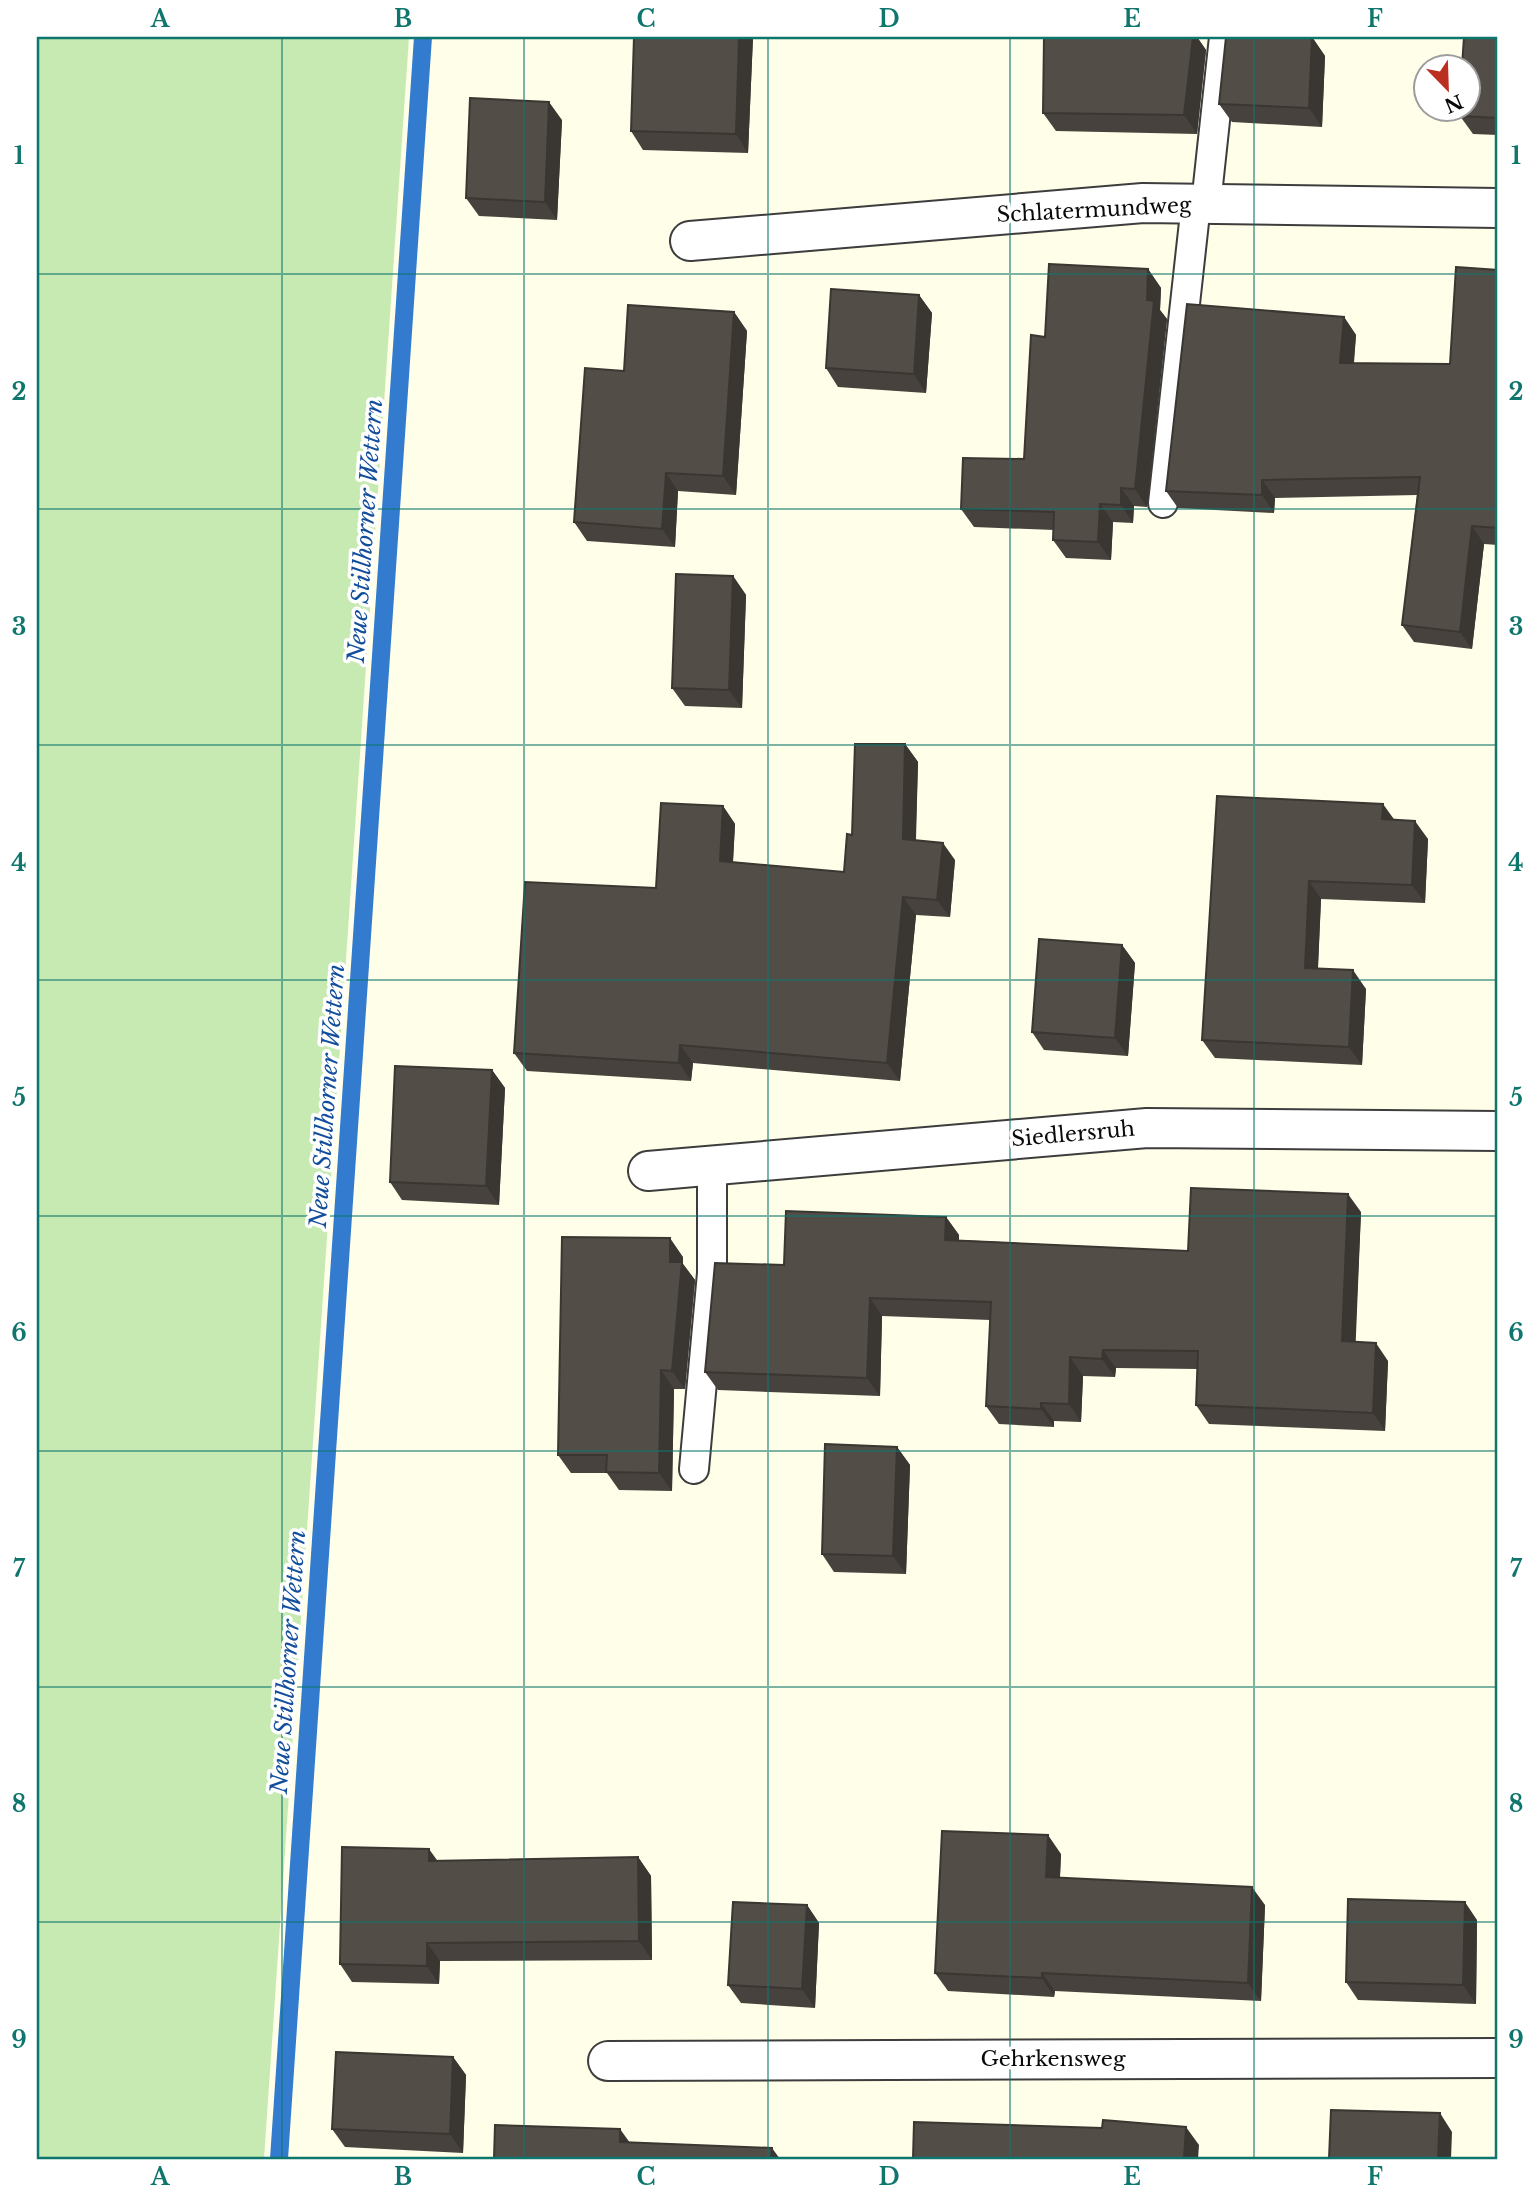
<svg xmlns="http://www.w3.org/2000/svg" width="1535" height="2196" viewBox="0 0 1535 2196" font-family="'Libre Baskerville',serif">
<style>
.green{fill:#c7e9b2}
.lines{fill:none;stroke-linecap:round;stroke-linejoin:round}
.stream{stroke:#327bcf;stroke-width:18}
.service-casing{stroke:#3d3d3d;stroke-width:32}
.minor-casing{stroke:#3d3d3d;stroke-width:42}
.service{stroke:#fff;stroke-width:28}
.minor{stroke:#fff;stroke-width:38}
.wall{fill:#47423d}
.shaded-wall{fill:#3a3632}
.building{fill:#534d47;stroke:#3a3632;stroke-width:2}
.grid{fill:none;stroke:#0f766e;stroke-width:2;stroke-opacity:0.55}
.labels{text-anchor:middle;stroke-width:7;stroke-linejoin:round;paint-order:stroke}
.street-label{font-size:21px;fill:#0a0a0a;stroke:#fff}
.water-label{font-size:23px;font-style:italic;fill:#134e9c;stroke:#fff}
.neatline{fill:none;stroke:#0f766e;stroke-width:2.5}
.grid-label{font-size:23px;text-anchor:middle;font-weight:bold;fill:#0f766e}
</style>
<rect width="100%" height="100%" fill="#fffee8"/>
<path class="green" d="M 37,37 L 409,37 L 264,2159 L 37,2159 Z"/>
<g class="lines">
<path class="stream" d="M 279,2159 L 423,37"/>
<g class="service-casing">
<path id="service" d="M 1206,204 L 1224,37
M 1163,503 L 1196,204
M 694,1469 L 712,1273 L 712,1165"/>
</g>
<g class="minor-casing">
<path id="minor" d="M 690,241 L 1143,203 L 1498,208
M 648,1171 L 1147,1128 L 1498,1131
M 608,2061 L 1498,2058"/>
</g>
<use href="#service" class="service"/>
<use href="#minor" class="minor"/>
</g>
<path class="wall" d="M 753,37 L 748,153 L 643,150 L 631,131 Z
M 1044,37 L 1197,37 L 1206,50 L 1197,134 L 1056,131 L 1043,113 Z
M 1312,37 L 1325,56 L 1322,127 L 1232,122 L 1219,104 Z
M 1498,37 L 1498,135 L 1473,134 L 1460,116 Z
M 562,120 L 557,220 L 479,216 L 466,198 Z
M 1148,269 L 1161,288 L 1160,310 L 1167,319 L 1147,507 L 1134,506 L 1133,523 L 1113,522 L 1111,560 L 1066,558 L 1053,540 L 1054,530 L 974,527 L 961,509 L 1024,459 L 1045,337 Z
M 1498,270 L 1498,545 L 1484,544 L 1472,649 L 1414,642 L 1402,625 L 1417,495 L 1275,498 L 1274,513 L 1178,508 L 1166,491 L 1344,317 L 1356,335 L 1354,363 L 1450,364 Z
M 919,295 L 932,313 L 926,393 L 838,387 L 826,368 Z
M 734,312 L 747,331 L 736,495 L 678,491 L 675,547 L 587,541 L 574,522 L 624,371 Z
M 733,576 L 746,595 L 742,708 L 685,706 L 672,688 Z
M 905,744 L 918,762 L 916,840 L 955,860 L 950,917 L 916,915 L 900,1081 L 693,1063 L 691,1081 L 527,1071 L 514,1053 L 656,888 L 723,806 L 735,824 L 733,862 L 844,872 L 852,835 Z
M 1217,796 L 1394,820 L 1428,839 L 1425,903 L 1321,899 L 1318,969 L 1366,989 L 1362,1065 L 1215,1058 L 1202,1040 Z
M 1122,945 L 1135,963 L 1128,1056 L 1044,1050 L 1032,1032 Z
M 492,1070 L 505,1088 L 499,1205 L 402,1200 L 390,1182 Z
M 1361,1212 L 1355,1342 L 1388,1361 L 1385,1431 L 1209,1424 L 1196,1405 L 1198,1369 L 1116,1368 L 1115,1377 L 1083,1376 L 1081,1422 L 1054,1421 L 1054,1427 L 999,1424 L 986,1406 L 990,1320 L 882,1316 L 880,1396 L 718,1390 L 705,1372 L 784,1265 L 946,1217 L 959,1235 L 959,1240 L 1188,1251 Z
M 683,1257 L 683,1264 L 695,1280 L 685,1389 L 674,1389 L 672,1491 L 619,1490 L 607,1473 L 571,1473 L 558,1455 Z
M 897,1447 L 910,1465 L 906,1574 L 834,1572 L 822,1554 Z
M 1061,1854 L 1060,1878 L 1265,1905 L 1261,2001 L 1055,1991 L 1054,1997 L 948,1991 L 935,1973 Z
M 638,1857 L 651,1876 L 652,1960 L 440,1961 L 439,1984 L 352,1982 L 340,1964 L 437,1861 Z
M 807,1905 L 819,1923 L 815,2008 L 741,2003 L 728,1985 Z
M 1477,1920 L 1476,2004 L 1358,2000 L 1346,1982 Z
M 453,2057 L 466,2075 L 463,2153 L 345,2147 L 332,2129 Z"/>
<path class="shaded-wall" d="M 739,37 L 753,37 L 748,153 L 736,134 Z
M 1193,37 L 1197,37 L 1206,50 L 1197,134 L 1184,115 Z
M 1312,37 L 1325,56 L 1322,127 L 1309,108 Z
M 549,102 L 562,120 L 557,220 L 545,202 Z
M 1148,269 L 1161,288 L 1160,310 L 1167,319 L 1147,507 L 1135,489 Z
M 919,295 L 932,313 L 926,393 L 914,374 Z
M 734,312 L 747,331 L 736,495 L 723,476 Z
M 1344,317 L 1356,335 L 1352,381 L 1340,363 Z
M 666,473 L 678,491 L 675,547 L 662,529 Z
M 1262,480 L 1275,498 L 1274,513 L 1262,495 Z
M 1121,488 L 1134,506 L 1133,523 L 1121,505 Z
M 1100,504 L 1113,522 L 1111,560 L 1098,542 Z
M 1472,526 L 1484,544 L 1472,649 L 1460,632 Z
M 733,576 L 746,595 L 742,708 L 729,690 Z
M 905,744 L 918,762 L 915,857 L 903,839 Z
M 1383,804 L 1396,822 L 1382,819 Z
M 723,806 L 735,824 L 732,879 L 720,861 Z
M 1415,821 L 1428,839 L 1425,903 L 1412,885 Z
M 943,843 L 955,860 L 950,917 L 937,900 Z
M 1309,881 L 1321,899 L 1317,986 L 1305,968 Z
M 903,897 L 916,915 L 900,1081 L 887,1063 Z
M 1122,945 L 1135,963 L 1128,1056 L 1115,1038 Z
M 1353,970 L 1366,989 L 1362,1065 L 1349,1047 Z
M 680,1045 L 693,1063 L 691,1081 L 679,1063 Z
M 492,1070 L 505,1088 L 499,1205 L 486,1186 Z
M 1348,1194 L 1361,1212 L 1355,1359 L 1342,1341 Z
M 946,1217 L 959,1235 L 958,1258 L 945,1240 Z
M 670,1238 L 683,1257 L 683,1264 L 695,1280 L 685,1389 L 672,1371 Z
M 870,1298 L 882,1316 L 880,1396 L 867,1378 Z
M 1376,1343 L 1388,1361 L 1385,1431 L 1373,1413 Z
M 1103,1350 L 1116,1368 L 1115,1377 L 1102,1359 Z
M 1070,1357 L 1083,1376 L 1081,1422 L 1069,1404 Z
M 661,1370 L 674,1389 L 672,1491 L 659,1473 Z
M 1041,1403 L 1054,1421 L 1054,1427 L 1041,1409 Z
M 897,1447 L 910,1465 L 906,1574 L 893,1556 Z
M 1048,1835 L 1061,1854 L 1059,1895 L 1046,1877 Z
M 429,1849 L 442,1867 L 429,1861 Z
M 638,1857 L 651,1876 L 652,1960 L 639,1941 Z
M 1252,1887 L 1265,1905 L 1261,2001 L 1248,1983 Z
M 1465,1902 L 1477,1920 L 1476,2004 L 1463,1985 Z
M 807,1905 L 819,1923 L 815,2008 L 802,1989 Z
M 427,1943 L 440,1961 L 439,1984 L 427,1966 Z
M 1042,1973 L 1055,1991 L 1054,1997 L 1042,1978 Z
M 453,2057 L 466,2075 L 463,2153 L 450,2134 Z
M 1440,2113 L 1452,2132 L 1451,2159 L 1438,2159 Z
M 1186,2127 L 1199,2145 L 1198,2159 L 1184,2159 Z
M 620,2129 L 633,2147 L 620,2142 Z
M 772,2148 L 780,2159 L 771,2159 Z"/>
<path class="building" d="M 634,37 L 739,37 L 736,134 L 631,131 Z
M 1044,37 L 1193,37 L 1184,115 L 1043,113 Z
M 1226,37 L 1312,37 L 1309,108 L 1219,104 Z
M 1464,37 L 1498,37 L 1498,118 L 1460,116 L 1460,108 L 1468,108 L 1468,66 L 1462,66 Z
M 470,98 L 549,102 L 545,202 L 466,198 Z
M 1049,264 L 1148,269 L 1147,300 L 1154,301 L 1135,489 L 1121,488 L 1121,505 L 1100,504 L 1098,542 L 1053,540 L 1054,512 L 961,509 L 963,458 L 1024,459 L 1031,335 L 1045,337 Z
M 1456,267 L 1498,270 L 1498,528 L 1472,526 L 1460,632 L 1402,625 L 1420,477 L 1262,480 L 1262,495 L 1166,491 L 1187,304 L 1344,317 L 1340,363 L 1450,364 Z
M 831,289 L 919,295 L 914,374 L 826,368 Z
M 628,305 L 734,312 L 723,476 L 666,473 L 662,529 L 574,522 L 585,368 L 624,371 Z
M 676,574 L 733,576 L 729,690 L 672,688 Z
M 855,744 L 905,744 L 903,839 L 943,843 L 937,900 L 903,897 L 887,1063 L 680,1045 L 679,1063 L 514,1053 L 525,882 L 656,888 L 661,803 L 723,806 L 720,861 L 844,872 L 847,834 L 852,835 Z
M 1217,796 L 1383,804 L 1382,819 L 1415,821 L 1412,885 L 1309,881 L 1305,968 L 1353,970 L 1349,1047 L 1202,1040 Z
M 1039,939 L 1122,945 L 1115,1038 L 1032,1032 Z
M 395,1066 L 492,1070 L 486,1186 L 390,1182 Z
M 1191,1188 L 1348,1194 L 1342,1341 L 1376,1343 L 1373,1413 L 1196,1405 L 1198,1351 L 1103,1350 L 1102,1359 L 1070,1357 L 1069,1404 L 1041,1403 L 1041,1409 L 986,1406 L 991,1302 L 870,1298 L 867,1378 L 705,1372 L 715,1263 L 784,1265 L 786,1211 L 946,1217 L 945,1240 L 1188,1251 Z
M 562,1237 L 670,1238 L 670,1262 L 682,1262 L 672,1371 L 661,1370 L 659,1473 L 606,1472 L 607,1455 L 558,1455 Z
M 825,1444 L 897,1447 L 893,1556 L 822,1554 Z
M 942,1831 L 1048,1835 L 1046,1877 L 1252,1887 L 1248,1983 L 1042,1973 L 1042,1978 L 935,1973 Z
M 342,1847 L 429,1849 L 429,1861 L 638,1857 L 639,1941 L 427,1943 L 427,1966 L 340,1964 Z
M 1348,1899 L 1465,1902 L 1463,1985 L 1346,1982 Z
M 733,1902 L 807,1905 L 802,1989 L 728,1985 Z
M 336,2052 L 453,2057 L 450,2134 L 332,2129 Z
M 1331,2110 L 1440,2113 L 1438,2159 L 1329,2159 Z
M 1103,2120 L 1186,2127 L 1184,2159 L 913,2159 L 914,2122 L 1102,2128 Z
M 495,2125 L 620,2129 L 620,2142 L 772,2148 L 771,2159 L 494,2159 Z"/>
<path class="grid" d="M 282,37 L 282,2159M 524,37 L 524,2159M 768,37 L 768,2159M 1010,37 L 1010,2159M 1254,37 L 1254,2159M 37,274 L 1498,274M 37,509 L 1498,509M 37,745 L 1498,745M 37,980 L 1498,980M 37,1216 L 1498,1216M 37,1451 L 1498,1451M 37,1687 L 1498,1687M 37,1922 L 1498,1922"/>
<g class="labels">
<g class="street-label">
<text transform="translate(1094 210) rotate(-3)" y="7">Schlatermundweg</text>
<text transform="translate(1073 1134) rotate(-5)" y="7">Siedlersruh</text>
<text x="1053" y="2066">Gehrkensweg</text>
</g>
<g class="water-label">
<text transform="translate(365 531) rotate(-86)" y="8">Neue Stillhorner Wettern</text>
<text transform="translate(327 1096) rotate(-86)" y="8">Neue Stillhorner Wettern</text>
<text transform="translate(288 1662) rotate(-86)" y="8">Neue Stillhorner Wettern</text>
</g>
</g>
<rect width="1535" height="2196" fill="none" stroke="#ffffff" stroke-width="77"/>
<g transform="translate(1447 88) rotate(157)"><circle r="33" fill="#ffffff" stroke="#9d9d9d" stroke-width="2"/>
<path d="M0-5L12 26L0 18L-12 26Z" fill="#bb2f21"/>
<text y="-10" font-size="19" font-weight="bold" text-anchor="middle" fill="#0a0a0a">N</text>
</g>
<rect x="38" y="38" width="1458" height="2120" class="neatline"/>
<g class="grid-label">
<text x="160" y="27">A</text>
<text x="403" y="27">B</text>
<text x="646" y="27">C</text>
<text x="889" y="27">D</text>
<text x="1132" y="27">E</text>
<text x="1375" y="27">F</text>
<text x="19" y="164">1</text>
<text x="1516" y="164">1</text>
<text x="19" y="400">2</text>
<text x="1516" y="400">2</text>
<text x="19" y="635">3</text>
<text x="1516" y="635">3</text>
<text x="19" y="871">4</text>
<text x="1516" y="871">4</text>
<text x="19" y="1106">5</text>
<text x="1516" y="1106">5</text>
<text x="19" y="1341">6</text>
<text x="1516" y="1341">6</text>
<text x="19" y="1577">7</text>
<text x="1516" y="1577">7</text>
<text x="19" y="1812">8</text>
<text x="1516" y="1812">8</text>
<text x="19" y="2048">9</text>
<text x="1516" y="2048">9</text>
<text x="160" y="2185">A</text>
<text x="403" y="2185">B</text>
<text x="646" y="2185">C</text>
<text x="889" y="2185">D</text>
<text x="1132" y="2185">E</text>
<text x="1375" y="2185">F</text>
</g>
</svg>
